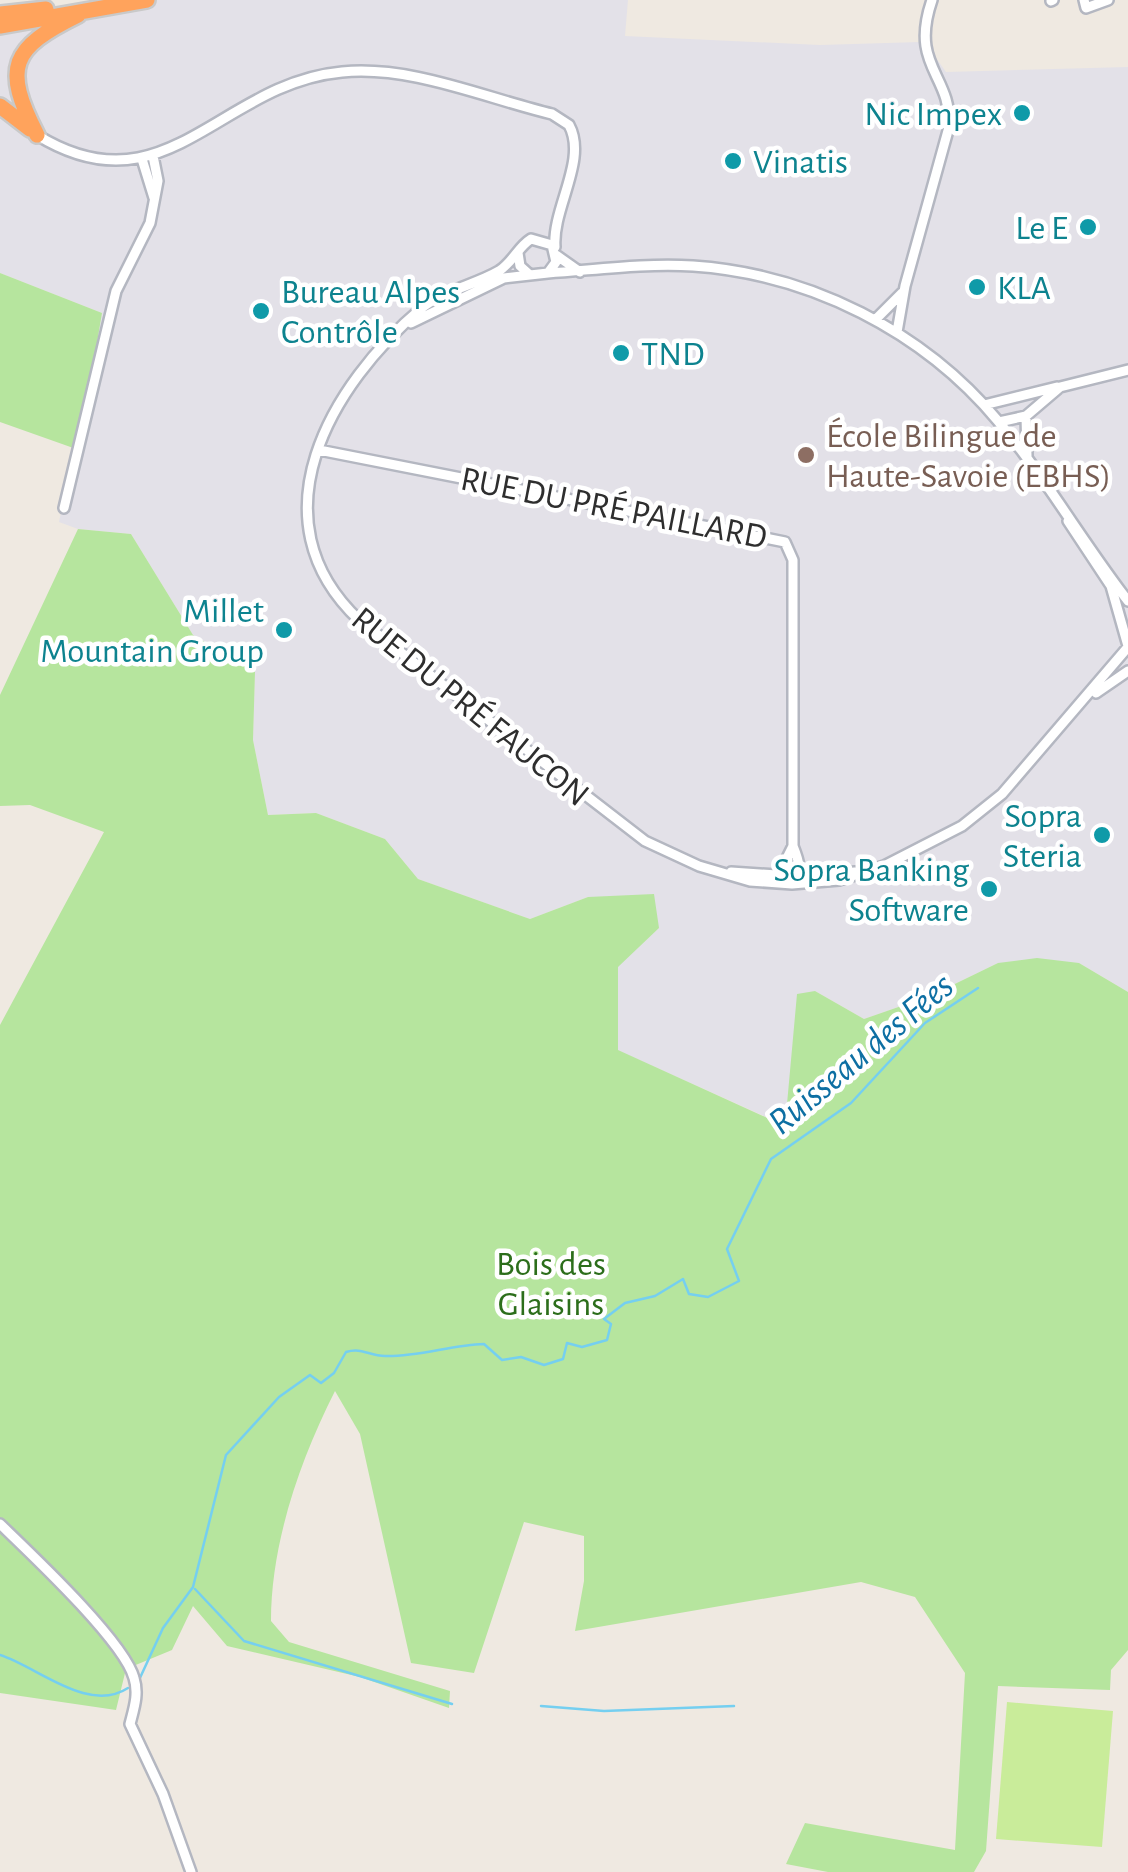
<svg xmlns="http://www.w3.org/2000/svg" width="1128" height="1872" viewBox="0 0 1128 1872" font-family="'Alegreya Sans',sans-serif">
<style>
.industrial{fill:#e3e1e8}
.green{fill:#b6e59e}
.pitch{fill:#c9ec9a}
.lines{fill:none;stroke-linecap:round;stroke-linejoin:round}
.stream{stroke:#75cff0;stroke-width:2.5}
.street-casing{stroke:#b4b7c1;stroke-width:14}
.highway-casing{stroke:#c9c9c9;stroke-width:20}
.street{stroke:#fff;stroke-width:9}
.highway{stroke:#ffa35c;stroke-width:15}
.culture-dot{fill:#0f9aa8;stroke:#fff;stroke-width:4}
.education-dot{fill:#8d6e63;stroke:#fff;stroke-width:4}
.labels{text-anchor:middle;stroke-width:9;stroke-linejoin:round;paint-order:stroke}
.culture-label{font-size:35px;fill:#0d838f;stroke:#fff;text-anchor:end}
.education-label{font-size:35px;fill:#785e54;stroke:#fff;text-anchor:start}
.street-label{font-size:35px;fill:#2e2e2e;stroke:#fff}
.park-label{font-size:35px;fill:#2c6e1b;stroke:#fff}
.water-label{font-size:38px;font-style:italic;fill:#0d6fa3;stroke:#fff}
</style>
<rect width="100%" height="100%" fill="#efe9e1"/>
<path class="industrial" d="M 158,0 L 628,0 L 625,36 L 820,45 L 920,42 L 918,33 L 946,72 L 1128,67 L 1128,992 L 1079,963 L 998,963 L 930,996 L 864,1019 L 815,991 L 786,1126 L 617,1050 L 618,966 L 659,928 L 588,897 L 530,919 L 418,879 L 385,839 L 316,813 L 268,815 L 253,740 L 255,672 L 193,635 L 131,534 L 78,529 L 59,522 L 102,313 L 0,273 L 0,35 L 56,18 Z"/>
<path class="green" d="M 0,273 L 102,313 L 79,450 L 0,422 Z
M 78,529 L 131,534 L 193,635 L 255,672 L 253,740 L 268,815 L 316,813 L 385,839 L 418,879 L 530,919 L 588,897 L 654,894 L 659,928 L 618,967 L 618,1050 L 785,1126 L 797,994 L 815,991 L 864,1019 L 930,996 L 998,963 L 1037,958 L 1079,963 L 1128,992 L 1128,1650 L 1111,1670 L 1110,1690 L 998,1686 L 986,1851 L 974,1872 L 828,1872 L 786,1864 L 805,1823 L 955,1850 L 965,1673 L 915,1597 L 861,1582 L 575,1631 L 584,1581 L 584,1536 L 524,1522 L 474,1673 L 411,1663 L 360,1434 L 335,1391 C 300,1460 271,1543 271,1621 L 289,1642 L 450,1691 L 449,1708 L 360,1677 L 227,1646 L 193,1606 L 172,1650 L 126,1669 L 116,1710 L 0,1693 L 0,1025 L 104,832 L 30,805 L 0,806 L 0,695 Z"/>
<path class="pitch" d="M 1007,1702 L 1113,1711 L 1102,1847 L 996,1839 Z"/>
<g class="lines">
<path class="stream" d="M 195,1589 L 244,1641 L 452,1704
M 0,1655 C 38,1667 88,1714 128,1688
M 139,1680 L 163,1628 L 193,1587 L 226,1455 L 279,1397 L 310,1375 L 321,1383 L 334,1373 L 346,1352 C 362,1347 369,1356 385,1356 C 418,1357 451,1345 484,1344 L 502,1360 L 521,1357 L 544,1365 L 563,1359 L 567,1343 L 582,1347 L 607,1340 L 611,1324 L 604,1319 L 625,1303 L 655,1296 L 683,1279 L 689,1294 L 708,1297 L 739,1281 L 727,1249 L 771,1159 L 851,1103 L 925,1023 L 978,988
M 541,1706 L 604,1711 L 734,1706"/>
<g class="street-casing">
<path id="street" d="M 1084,0 L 1086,8 L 1108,0
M 1051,1 L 1053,0
M 37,135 C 165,214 220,83 342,72 C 411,65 485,98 552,114 L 569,125 C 588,160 552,208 555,247
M 142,159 L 154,198
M 518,253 L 520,266 L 530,275 L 548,273 L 556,262 L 552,245 L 531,239 C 518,247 513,262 499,271 C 475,285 445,290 423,307 C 330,385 252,519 359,620 L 645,841 L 699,866 L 750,881 L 792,884 L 839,880 L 884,866 L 962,826 L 1002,794 L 1128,647
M 556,255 L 580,272
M 548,273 C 595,270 644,263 693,266 C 810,274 923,331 998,421 C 1046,478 1083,543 1128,601
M 875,320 L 902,293
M 411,323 L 504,278 L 530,275
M 897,332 L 905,286 L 949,127 C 952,74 909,67 932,0
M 984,405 L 1057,387
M 1026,416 L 1027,456
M 999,422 L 1026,416 L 1060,387 L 1128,370
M 319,450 L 785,542 L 793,560 L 793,846 C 799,861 803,871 792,884
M 64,508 L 116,291 L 150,223 L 158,181 L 153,156
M 1068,521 L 1111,586 L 1128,646
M 1096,693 L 1128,671
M 731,872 L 792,876 L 855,872
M 788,880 L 786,860 L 793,846
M 0,1524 C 30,1553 124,1641 134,1678 C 139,1694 134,1708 130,1724 L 163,1794 L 191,1872"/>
</g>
<g class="highway-casing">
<path id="highway" d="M 0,14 L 46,9
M 0,26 L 147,0
M 0,106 L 30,129
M 37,135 C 2,67 11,48 78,15"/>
</g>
<use href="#street" class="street"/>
<use href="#highway" class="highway"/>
</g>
<g class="culture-dot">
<circle cx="1022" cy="113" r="10"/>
<circle cx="733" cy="161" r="10"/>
<circle cx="1088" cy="227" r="10"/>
<circle cx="977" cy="287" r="10"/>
<circle cx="261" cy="311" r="10"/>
<circle cx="621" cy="353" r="10"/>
<circle cx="284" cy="630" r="10"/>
<circle cx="1102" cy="835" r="10"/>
<circle cx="989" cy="889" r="10"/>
</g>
<circle class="education-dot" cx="806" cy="455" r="10"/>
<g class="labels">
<g class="culture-label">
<text x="1002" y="125">Nic Impex</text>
<text x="753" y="173" text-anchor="start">Vinatis</text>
<text x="1068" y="239">Le E</text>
<text x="997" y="299" text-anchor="start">KLA</text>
<text x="281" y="303" text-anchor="start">Bureau Alpes<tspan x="281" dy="40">Contrôle</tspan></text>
<text x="641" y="365" text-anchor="start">TND</text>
<text x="264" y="622">Millet<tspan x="264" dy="40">Mountain Group</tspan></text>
<text x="1082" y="827">Sopra<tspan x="1082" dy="40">Steria</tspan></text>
<text x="969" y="881">Sopra Banking<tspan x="969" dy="40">Software</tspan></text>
</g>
<g class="education-label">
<text x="826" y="447">École Bilingue de<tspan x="826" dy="40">Haute-Savoie (EBHS)</tspan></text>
</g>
<g class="street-label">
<text transform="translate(614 507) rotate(11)" y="12">RUE DU PRÉ PAILLARD</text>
<text transform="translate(471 706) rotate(39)" y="12">RUE DU PRÉ FAUCON</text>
</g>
<g class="park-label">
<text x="551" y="1275">Bois des<tspan x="551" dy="40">Glaisins</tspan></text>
</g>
<g class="water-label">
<text transform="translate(860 1053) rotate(-40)" y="13">Ruisseau des Fées</text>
</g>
</g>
</svg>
